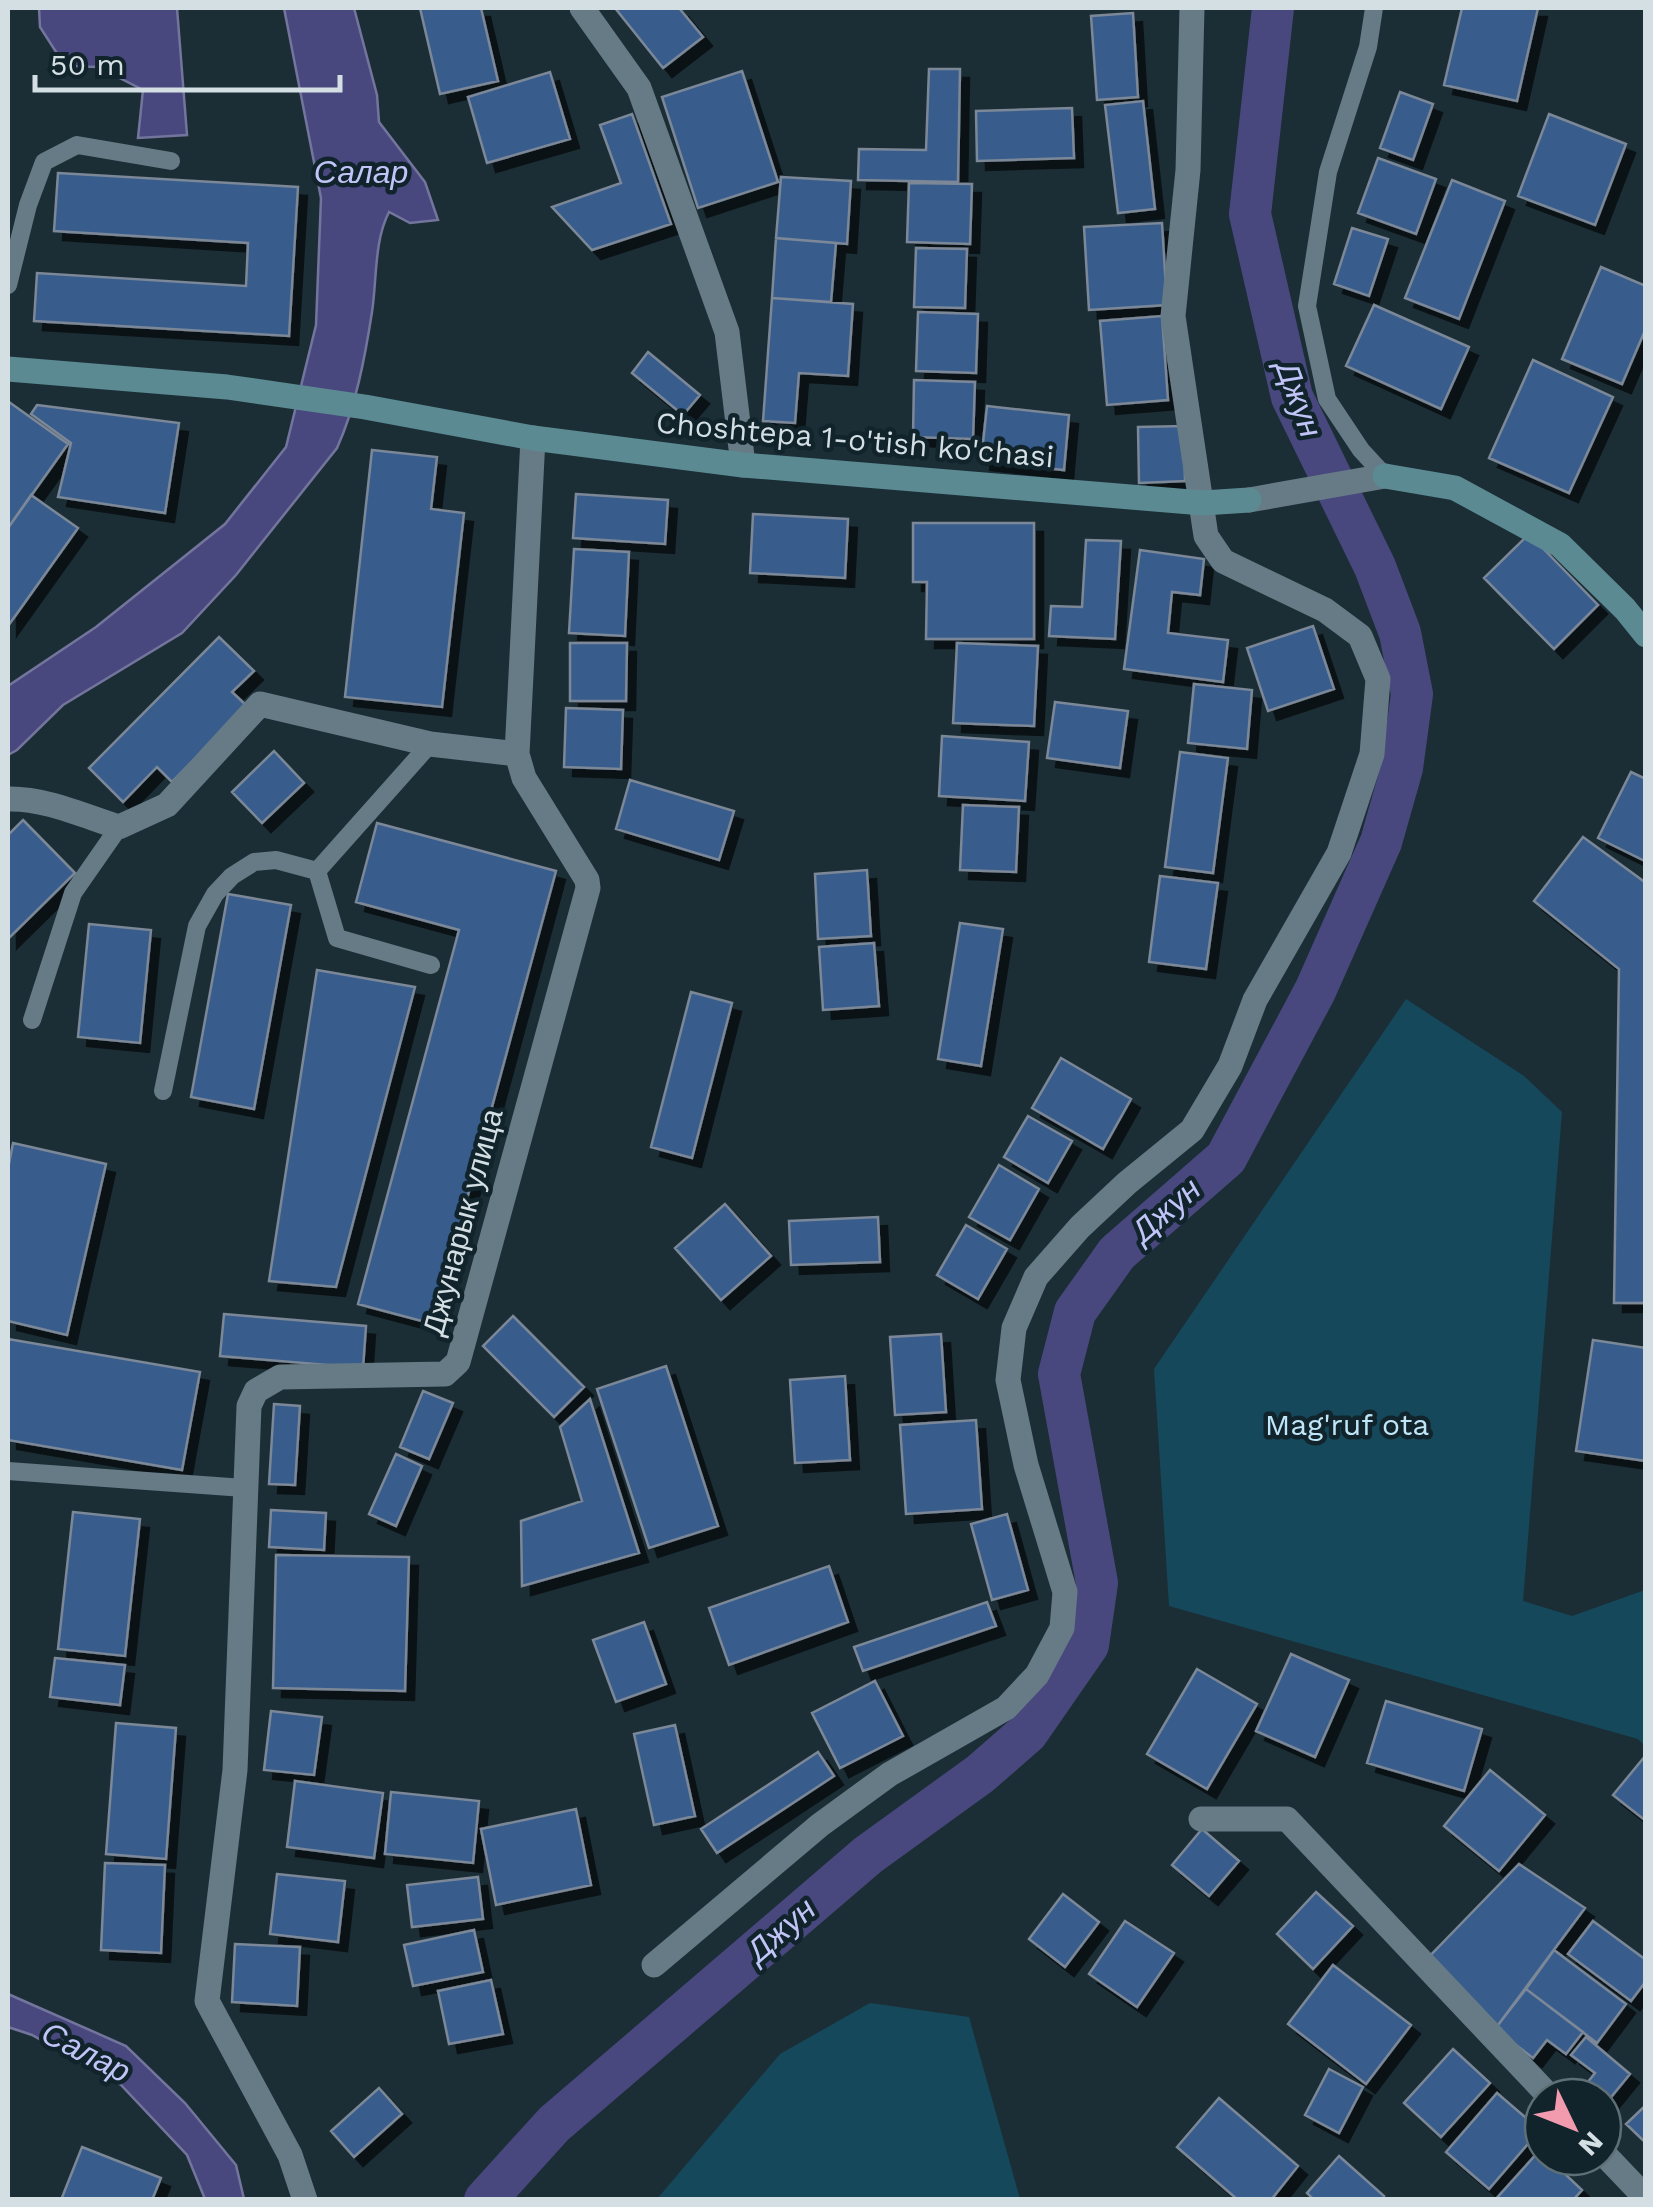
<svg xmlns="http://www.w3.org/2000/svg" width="1653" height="2207" viewBox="0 0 1653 2207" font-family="'Work Sans',sans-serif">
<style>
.green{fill:#16485b}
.water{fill:#49487e;stroke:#73759d;stroke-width:2.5}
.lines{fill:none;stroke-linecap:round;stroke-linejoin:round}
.canal{stroke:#49487e;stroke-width:42}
.building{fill:#375d8d;stroke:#7b8797;stroke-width:2.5;filter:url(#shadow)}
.lane{stroke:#667b85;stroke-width:18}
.street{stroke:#667b85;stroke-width:25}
.secondary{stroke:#5c8a92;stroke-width:25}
.labels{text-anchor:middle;stroke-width:9;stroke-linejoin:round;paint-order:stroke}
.street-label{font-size:30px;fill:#d4dfe4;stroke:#11242c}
.park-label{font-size:30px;fill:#bfe6f8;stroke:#11242c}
.water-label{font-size:32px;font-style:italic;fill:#c1c4f7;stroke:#11242c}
</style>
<defs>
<filter id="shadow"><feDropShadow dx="9" dy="9" stdDeviation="0" flood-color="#0009"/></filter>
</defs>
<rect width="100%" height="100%" fill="#1b2e36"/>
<path class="green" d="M 1406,999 L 1524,1076 L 1562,1112 L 1523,1601 L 1572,1616 L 1645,1590 L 1645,1746 L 1638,1739 L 1169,1606 L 1154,1369 Z
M 870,2003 L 969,2017 L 1020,2199 L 657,2199 L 780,2054 Z"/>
<path class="water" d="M 39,8 L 177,8 L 187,135 L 138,138 L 143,90 L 98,67 L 69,66 L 58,55 L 40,27 Z
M 284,8 L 354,8 L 377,95 L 379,122 L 425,182 L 438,220 L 410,223 L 389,212 C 374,241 377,279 372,312 C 365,357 356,406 337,448 L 236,575 L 182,633 L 63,705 L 17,750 L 8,755 L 8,686 L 96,627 L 225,524 L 286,447 L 316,325 L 321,198 Z
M 8,1994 L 126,2046 L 185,2103 L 236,2165 L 244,2199 L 205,2199 L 187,2155 L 121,2085 L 32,2035 L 8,2027 Z"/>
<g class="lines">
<path class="canal" d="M 485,2200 L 554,2124 L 868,1855 L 980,1774 L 1027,1733 L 1088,1645 L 1097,1583 L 1059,1374 L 1075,1312 L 1117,1253 L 1226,1158 L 1315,991 L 1381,842 L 1402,768 L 1412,694 L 1400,633 L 1375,567 L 1292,397 L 1250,214 L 1273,8"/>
</g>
<path class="building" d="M 420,8 L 481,8 L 498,81 L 440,94 Z
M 615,8 L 679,8 L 703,37 L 663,68 Z
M 1462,8 L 1538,8 L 1517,101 L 1444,85 Z
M 1133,13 L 1138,97 L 1097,100 L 1091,16 Z
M 929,69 L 960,69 L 958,182 L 858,180 L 859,149 L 926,150 Z
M 742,71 L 778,182 L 698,208 L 662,97 Z
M 550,72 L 570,139 L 487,163 L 468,97 Z
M 1400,92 L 1433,104 L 1413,160 L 1380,148 Z
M 1143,101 L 1155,209 L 1118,213 L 1105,105 Z
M 1072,108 L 1074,158 L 977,161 L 976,111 Z
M 632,114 L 671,224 L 592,250 L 552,207 L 621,183 L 600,125 Z
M 1549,114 L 1626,144 L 1595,225 L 1518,196 Z
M 1378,158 L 1436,179 L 1416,234 L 1358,213 Z
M 58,173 L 298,187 L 289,336 L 34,321 L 37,273 L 246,286 L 248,243 L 54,231 Z
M 781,177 L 851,181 L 847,244 L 776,238 Z
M 1452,180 L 1505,201 L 1459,319 L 1405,298 Z
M 909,183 L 972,184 L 970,244 L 907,242 Z
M 1162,223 L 1167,305 L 1089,310 L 1084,227 Z
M 1352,228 L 1388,239 L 1369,296 L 1334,284 Z
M 776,238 L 836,243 L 831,302 L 772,298 Z
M 916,248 L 967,249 L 965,308 L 914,307 Z
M 1601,267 L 1646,286 L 1646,328 L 1622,384 L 1562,359 Z
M 772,298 L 853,304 L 848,376 L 799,373 L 795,423 L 763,421 Z
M 1374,305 L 1469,347 L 1441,409 L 1346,366 Z
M 918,312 L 978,314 L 976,373 L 916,371 Z
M 1162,316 L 1168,400 L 1107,405 L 1100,321 Z
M 648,352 L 700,395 L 683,415 L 632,373 Z
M 1533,360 L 1613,397 L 1569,493 L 1489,458 Z
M 914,380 L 975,382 L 973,439 L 913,437 Z
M 9,402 L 68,444 L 8,528 L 8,403 Z
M 37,405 L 179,423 L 165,513 L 58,497 L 71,443 L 31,414 Z
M 987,406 L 1069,415 L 1064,470 L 981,461 Z
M 1184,426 L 1185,481 L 1139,483 L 1138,427 Z
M 372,450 L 437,457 L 431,509 L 464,513 L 442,707 L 345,697 Z
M 576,494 L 668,500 L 665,544 L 573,538 Z
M 31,495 L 78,528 L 8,626 L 8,528 Z
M 753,514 L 848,519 L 845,578 L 750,573 Z
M 913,523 L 1034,523 L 1034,639 L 926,639 L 927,582 L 913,582 Z
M 1529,534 L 1598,605 L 1554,649 L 1484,578 Z
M 1086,540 L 1121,541 L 1115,639 L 1049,636 L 1051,606 L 1082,607 Z
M 574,549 L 629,552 L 625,636 L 569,633 Z
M 1140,550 L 1204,559 L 1200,595 L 1172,592 L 1168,633 L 1228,640 L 1223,682 L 1124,669 Z
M 1313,626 L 1334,689 L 1268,711 L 1247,648 Z
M 219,637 L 254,671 L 232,692 L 247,706 L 172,782 L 157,767 L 123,802 L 89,768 Z
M 570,643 L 627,643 L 626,701 L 570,701 Z
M 957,643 L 1038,646 L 1034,726 L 953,723 Z
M 1194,684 L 1252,690 L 1247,749 L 1188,743 Z
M 1055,702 L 1128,711 L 1120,768 L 1047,758 Z
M 566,708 L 623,710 L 621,769 L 564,767 Z
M 942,736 L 1029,742 L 1025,801 L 939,796 Z
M 274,751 L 304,783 L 262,823 L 232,792 Z
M 1180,752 L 1228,758 L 1213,873 L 1165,867 Z
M 1631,772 L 1646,779 L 1645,861 L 1598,838 Z
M 630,780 L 734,811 L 719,860 L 616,829 Z
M 963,805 L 1019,807 L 1016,872 L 960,870 Z
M 23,820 L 75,873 L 8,939 L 8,835 Z
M 377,823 L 556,871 L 433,1324 L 358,1304 L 459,930 L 356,902 Z
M 1583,837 L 1646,883 L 1646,1303 L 1614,1303 L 1619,969 L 1534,901 Z
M 867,870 L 871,936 L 818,939 L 815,874 Z
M 1160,876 L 1218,883 L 1206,969 L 1149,962 Z
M 228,894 L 291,905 L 254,1109 L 191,1097 Z
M 960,923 L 1003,929 L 981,1066 L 938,1059 Z
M 89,924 L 151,930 L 140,1043 L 78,1037 Z
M 874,943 L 879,1006 L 823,1010 L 819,947 Z
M 317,970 L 415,987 L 336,1287 L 269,1281 Z
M 691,992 L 732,1003 L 692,1158 L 651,1147 Z
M 1061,1058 L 1131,1099 L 1103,1149 L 1032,1108 Z
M 1028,1116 L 1072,1141 L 1048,1183 L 1004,1157 Z
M 13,1143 L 106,1164 L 67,1335 L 8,1321 L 8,1169 Z
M 999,1165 L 1039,1189 L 1010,1240 L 969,1217 Z
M 725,1204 L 771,1256 L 721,1300 L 675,1248 Z
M 878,1217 L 880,1262 L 791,1265 L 789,1221 Z
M 966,1225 L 1007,1249 L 978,1299 L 937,1275 Z
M 224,1314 L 366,1326 L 363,1368 L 220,1356 Z
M 513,1316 L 584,1387 L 554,1417 L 483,1346 Z
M 941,1334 L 946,1412 L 895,1415 L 890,1337 Z
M 8,1339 L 200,1372 L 182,1470 L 8,1440 Z
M 1593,1340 L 1646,1348 L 1646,1461 L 1576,1451 Z
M 666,1366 L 718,1526 L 649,1548 L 597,1389 Z
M 845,1376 L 850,1460 L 795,1463 L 790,1380 Z
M 423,1391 L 453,1403 L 429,1459 L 400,1447 Z
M 590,1399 L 639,1553 L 522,1586 L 521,1521 L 582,1501 L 560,1427 Z
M 274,1404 L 300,1406 L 295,1485 L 269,1484 Z
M 976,1420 L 982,1509 L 906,1514 L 900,1425 Z
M 396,1454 L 422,1466 L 396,1526 L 369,1514 Z
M 271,1510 L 326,1513 L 324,1550 L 269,1547 Z
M 73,1512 L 140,1519 L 125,1656 L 58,1649 Z
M 1007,1514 L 1028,1590 L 992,1600 L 971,1524 Z
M 276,1555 L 409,1557 L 405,1691 L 273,1688 Z
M 829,1566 L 848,1622 L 729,1665 L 709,1608 Z
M 987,1602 L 996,1626 L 863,1671 L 854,1647 Z
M 644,1622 L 666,1684 L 616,1702 L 593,1640 Z
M 1291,1654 L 1349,1680 L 1315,1757 L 1256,1731 Z
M 55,1658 L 125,1665 L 120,1705 L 50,1697 Z
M 1197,1669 L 1257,1704 L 1207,1789 L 1147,1754 Z
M 875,1681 L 903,1736 L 840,1768 L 812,1713 Z
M 1386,1701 L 1482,1729 L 1464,1791 L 1367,1763 Z
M 271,1711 L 322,1717 L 314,1775 L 264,1770 Z
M 116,1723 L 176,1728 L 166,1859 L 106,1854 Z
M 675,1725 L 695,1816 L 654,1825 L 634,1734 Z
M 818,1752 L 834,1776 L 717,1853 L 701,1829 Z
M 1646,1755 L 1646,1821 L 1613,1795 Z
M 1490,1770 L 1545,1815 L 1499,1871 L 1444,1826 Z
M 295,1781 L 383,1793 L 374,1858 L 287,1847 Z
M 391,1792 L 479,1801 L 473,1863 L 385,1854 Z
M 576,1809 L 591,1885 L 496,1905 L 481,1829 Z
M 1202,1829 L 1239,1861 L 1209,1896 L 1172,1865 Z
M 105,1863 L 165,1865 L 161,1953 L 101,1950 Z
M 1519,1864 L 1585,1908 L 1495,2029 L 1424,1962 Z
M 277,1874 L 345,1881 L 338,1942 L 270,1934 Z
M 478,1877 L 483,1919 L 412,1927 L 407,1885 Z
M 1316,1892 L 1353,1926 L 1313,1969 L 1277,1934 Z
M 1063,1894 L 1099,1922 L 1065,1967 L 1029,1939 Z
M 1125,1921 L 1174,1953 L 1137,2007 L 1089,1974 Z
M 1593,1921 L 1646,1960 L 1646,1981 L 1631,2001 L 1568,1954 Z
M 474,1930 L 483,1972 L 413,1986 L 404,1945 Z
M 235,1944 L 300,1947 L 297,2006 L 232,2002 Z
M 1554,1950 L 1626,2004 L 1597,2043 L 1526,1989 Z
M 1333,1965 L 1411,2025 L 1366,2084 L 1288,2024 Z
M 491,1980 L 503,2034 L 449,2044 L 438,1991 Z
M 1526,1989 L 1583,2032 L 1566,2054 L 1547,2040 L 1533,2058 L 1495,2029 Z
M 1586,2037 L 1630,2074 L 1603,2107 L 1603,2097 L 1576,2097 L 1595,2073 L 1571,2055 Z
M 1453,2049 L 1490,2083 L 1441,2137 L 1404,2103 Z
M 1329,2069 L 1363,2087 L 1339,2133 L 1305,2115 Z
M 379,2088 L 402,2114 L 354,2157 L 331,2131 Z
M 1497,2093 L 1540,2130 L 1489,2189 L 1446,2152 Z
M 1219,2098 L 1298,2166 L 1271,2200 L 1238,2200 L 1177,2147 Z
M 1646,2105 L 1646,2143 L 1626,2124 Z
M 82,2147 L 161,2178 L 152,2200 L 61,2200 Z
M 1540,2150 L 1543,2157 L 1547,2157 L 1582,2190 L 1573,2200 L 1495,2200 Z
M 1339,2156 L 1384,2196 L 1380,2200 L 1314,2200 L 1307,2193 Z"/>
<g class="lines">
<path class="lane" d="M 1374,8 L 1368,47 L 1328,172 L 1307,306 L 1327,399 L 1361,450 L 1385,476
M 8,285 L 28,205 L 44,162 L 77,145 L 171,161
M 317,871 L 337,938 L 431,965
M 32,1020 L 73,893 L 119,827
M 163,1091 L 197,926 L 215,894 L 232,876 L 254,862 L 276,860 L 317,871 L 430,744
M 8,1471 L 244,1488"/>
<path class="street" d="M 582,8 L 639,88 L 727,332 L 743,465
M 1249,500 L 1385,476
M 8,799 C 45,798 84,816 119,827 L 167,805 L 260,704 L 430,744 L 517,754
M 1201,1819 L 1287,1819 L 1550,2097
M 654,1965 L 820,1825 L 890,1774 L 1006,1708 L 1037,1675 L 1062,1628 L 1065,1592 L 1026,1465 L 1008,1380 L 1014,1328 L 1036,1277 L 1080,1227 L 1127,1183 L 1192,1130 L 1230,1066 L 1255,1000 L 1339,853 L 1372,754 L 1378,679 L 1360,636 L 1325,610 L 1223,561 L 1206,536 L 1173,316 L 1188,170 L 1192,8
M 1603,2153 L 1646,2198
M 305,2200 L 290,2155 L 207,2001 L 235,1770 L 249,1406 L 256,1391 L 280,1377 L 445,1374 L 458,1362 L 588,888 L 587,880 L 524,778 L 517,754 L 533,438"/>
<path class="secondary" d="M 8,369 L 227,387 L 365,407 L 533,438 L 743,465 L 1203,503 L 1249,500
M 1385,476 L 1455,488 L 1560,545 L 1625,609 L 1646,635"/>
</g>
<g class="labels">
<g class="street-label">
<text transform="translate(855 440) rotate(5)" y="10">Choshtepa 1-o'tish ko'chasi</text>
<text transform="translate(463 1222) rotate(-75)" y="10">Джунарык улица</text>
</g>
<g class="park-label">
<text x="1347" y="1435">Mag'ruf ota</text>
</g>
<g class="water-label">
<text x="361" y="183">Салар</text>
<text transform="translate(1299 399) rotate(70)" y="11">Джун</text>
<text transform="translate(1166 1210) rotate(-41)" y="11">Джун</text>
<text transform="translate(781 1930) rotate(-41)" y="11">Джун</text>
<text transform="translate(86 2052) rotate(27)" y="11">Салар</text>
</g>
</g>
<rect width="1653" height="2207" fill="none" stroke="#d4dfe4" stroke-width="20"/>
<g transform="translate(1573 2127) rotate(133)"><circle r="48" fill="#11242c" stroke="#5f6f76" stroke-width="2.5"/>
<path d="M0-8L18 38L0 25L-18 38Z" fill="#f29aae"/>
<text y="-15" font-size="28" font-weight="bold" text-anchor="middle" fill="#d4dfe4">N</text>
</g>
<path d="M35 75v15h305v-15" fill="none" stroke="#d4dfe4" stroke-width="5"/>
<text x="50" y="75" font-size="30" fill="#d4dfe4" stroke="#11242c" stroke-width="8" paint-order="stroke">50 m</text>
</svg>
